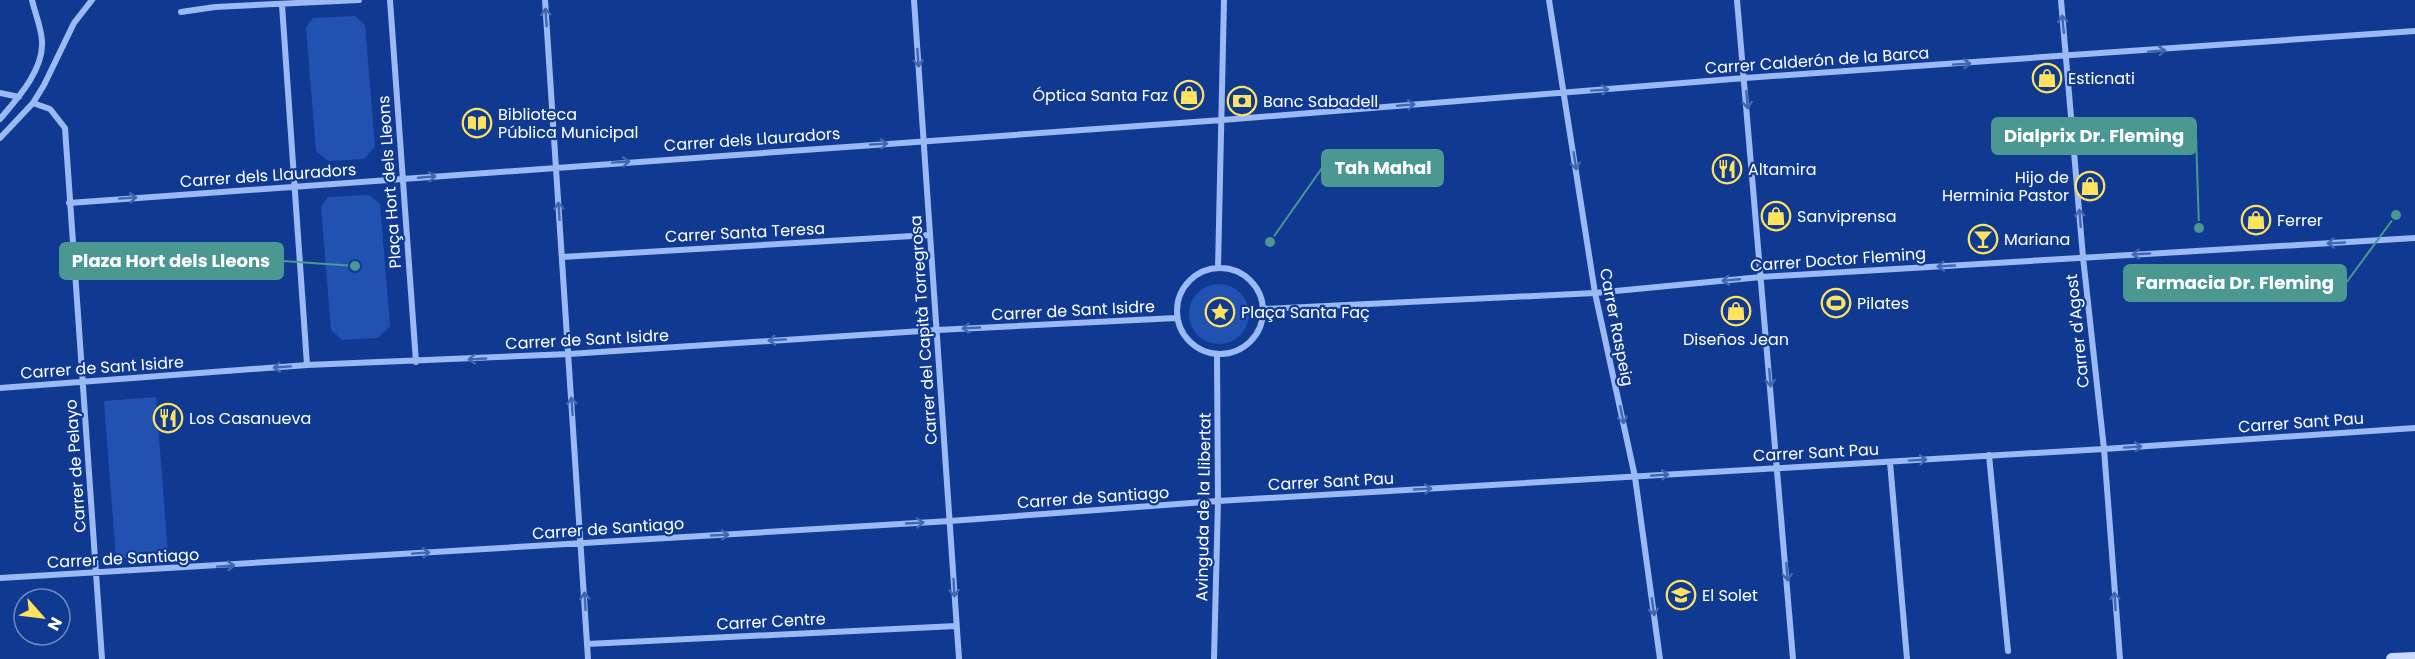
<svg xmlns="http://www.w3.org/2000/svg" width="2415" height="659" viewBox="0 0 2415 659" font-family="Poppins,sans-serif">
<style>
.green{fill:#2152b1}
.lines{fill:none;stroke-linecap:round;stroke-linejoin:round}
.street{stroke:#9bb9f3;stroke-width:6}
.secondary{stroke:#cbdbfd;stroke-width:12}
.oneway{stroke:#4166b4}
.labels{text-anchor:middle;stroke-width:4.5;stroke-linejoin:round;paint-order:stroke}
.street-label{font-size:16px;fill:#fff;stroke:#103a92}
.poi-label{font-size:16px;fill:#fff;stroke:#103a92;text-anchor:start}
.leader{fill:none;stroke:#4b9892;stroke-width:2}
.callout-dot{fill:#4b9892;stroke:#103a92;stroke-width:2}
.callout{fill:#4b9892;stroke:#4b9892;stroke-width:2}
.callout-label{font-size:18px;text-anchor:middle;font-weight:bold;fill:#fff}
</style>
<rect width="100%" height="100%" fill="#103a92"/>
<path class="green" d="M 355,16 L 365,25 L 375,147 L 364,159 L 328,161 L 316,151 L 306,27 L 313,18 Z
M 369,195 L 380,204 L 390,326 L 378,338 L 342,340 L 331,330 L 321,206 L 328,197 Z
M1189 314a30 30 0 1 1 60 0a30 30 0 1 1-60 0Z
M 156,397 L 168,554 L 116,559 L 104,401 Z"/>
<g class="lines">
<path class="street" d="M 390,0 L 416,362
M 545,0 L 588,659
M 914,0 L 959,659
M 1549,0 L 1595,293 L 1635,477 L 1660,659
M 1737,0 L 1793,659
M 2061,0 L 2083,257 L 2104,449 L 2120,659
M 282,5 L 307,365
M 181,12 L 215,7 L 359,0
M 0,93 L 19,97
M 33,103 L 44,85 L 74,23 L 92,0
M 0,119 C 17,99 44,70 42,41 C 41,27 35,13 32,0
M 0,138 L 33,103 L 50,109 L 65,128 L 102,659
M 69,203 L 1222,120 L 1745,78 L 2415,31
M 562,257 L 929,235
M1177 311a43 43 0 1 1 86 0a43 43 0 1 1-86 0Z
M 1218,268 L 1224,0
M 1263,309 L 1595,293 L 1761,277 L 2415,238
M 0,388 L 307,365 L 569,354 L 937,330 L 1176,318
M 1989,455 L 2008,651
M 1890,462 L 1907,659
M 0,578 L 950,521 L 1218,501 L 2104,449 L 2415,428
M 587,644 L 956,626
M 1214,659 L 1218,501 L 1217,355"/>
<path class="secondary" d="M 2392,659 L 2415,658"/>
</g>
<defs><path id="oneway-shaft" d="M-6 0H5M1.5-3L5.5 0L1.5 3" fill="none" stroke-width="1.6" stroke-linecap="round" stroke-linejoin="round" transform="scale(1.5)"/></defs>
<g class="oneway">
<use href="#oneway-shaft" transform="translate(546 17) rotate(-94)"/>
<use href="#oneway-shaft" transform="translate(2063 24) rotate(-96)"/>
<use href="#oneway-shaft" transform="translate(2157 51) rotate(-4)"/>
<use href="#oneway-shaft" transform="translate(918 58) rotate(86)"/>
<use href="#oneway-shaft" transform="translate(1962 64) rotate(-4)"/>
<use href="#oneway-shaft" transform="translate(1600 90) rotate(-4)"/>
<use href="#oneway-shaft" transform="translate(1747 100) rotate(85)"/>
<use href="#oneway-shaft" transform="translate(1406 105) rotate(-5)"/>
<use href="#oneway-shaft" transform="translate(879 144) rotate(-4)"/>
<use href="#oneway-shaft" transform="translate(1575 161) rotate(81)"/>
<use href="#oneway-shaft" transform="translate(621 162) rotate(-4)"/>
<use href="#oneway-shaft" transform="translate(427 177) rotate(-5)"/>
<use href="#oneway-shaft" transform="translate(128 198) rotate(-4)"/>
<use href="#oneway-shaft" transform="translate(559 211) rotate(-94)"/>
<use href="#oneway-shaft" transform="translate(2080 218) rotate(-95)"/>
<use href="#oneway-shaft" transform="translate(2336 243) rotate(177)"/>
<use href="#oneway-shaft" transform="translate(2141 254) rotate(177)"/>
<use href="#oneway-shaft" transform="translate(1946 266) rotate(177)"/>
<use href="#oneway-shaft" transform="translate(1731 280) rotate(175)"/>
<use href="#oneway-shaft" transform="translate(971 328) rotate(177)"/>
<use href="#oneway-shaft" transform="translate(777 340) rotate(176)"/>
<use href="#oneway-shaft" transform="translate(477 359) rotate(177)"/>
<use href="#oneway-shaft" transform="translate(282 367) rotate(176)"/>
<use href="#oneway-shaft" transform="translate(1770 378) rotate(85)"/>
<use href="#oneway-shaft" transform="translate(572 406) rotate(-94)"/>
<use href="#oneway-shaft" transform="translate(1622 415) rotate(78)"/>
<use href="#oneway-shaft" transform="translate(2133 447) rotate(-4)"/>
<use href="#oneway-shaft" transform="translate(1918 460) rotate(-4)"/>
<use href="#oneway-shaft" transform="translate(1660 475) rotate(-4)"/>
<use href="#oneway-shaft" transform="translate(1423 489) rotate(-3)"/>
<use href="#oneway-shaft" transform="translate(915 523) rotate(-3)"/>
<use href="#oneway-shaft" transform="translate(720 535) rotate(-3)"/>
<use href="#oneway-shaft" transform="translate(421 553) rotate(-4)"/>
<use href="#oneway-shaft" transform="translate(226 566) rotate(-4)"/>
<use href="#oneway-shaft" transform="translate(1787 572) rotate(86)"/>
<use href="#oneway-shaft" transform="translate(954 588) rotate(87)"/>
<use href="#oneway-shaft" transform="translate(585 601) rotate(-93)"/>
<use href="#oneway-shaft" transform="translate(2115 601) rotate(-94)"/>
<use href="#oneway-shaft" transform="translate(1653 607) rotate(82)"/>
</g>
<defs>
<g id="shop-ring" transform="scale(1.5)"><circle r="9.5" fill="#103a92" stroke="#ffe25d" stroke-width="1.5"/><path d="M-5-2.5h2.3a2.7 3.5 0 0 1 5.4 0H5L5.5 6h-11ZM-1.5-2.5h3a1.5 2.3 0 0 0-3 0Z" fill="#ffe25d"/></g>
<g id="bank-ring" transform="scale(1.5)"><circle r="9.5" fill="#103a92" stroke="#ffe25d" stroke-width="1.5"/><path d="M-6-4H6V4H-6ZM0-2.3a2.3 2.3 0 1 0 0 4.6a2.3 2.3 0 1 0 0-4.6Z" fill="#ffe25d"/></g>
<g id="library-ring" transform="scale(1.5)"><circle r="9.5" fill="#103a92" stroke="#ffe25d" stroke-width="1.5"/><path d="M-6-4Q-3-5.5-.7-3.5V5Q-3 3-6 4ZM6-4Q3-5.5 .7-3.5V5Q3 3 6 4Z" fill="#ffe25d"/></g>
<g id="restaurant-ring" transform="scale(1.5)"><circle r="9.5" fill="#103a92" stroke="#ffe25d" stroke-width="1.5"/><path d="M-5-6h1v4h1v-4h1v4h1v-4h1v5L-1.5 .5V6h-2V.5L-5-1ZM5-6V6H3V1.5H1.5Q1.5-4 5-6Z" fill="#ffe25d"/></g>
<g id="bar-ring" transform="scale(1.5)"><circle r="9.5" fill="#103a92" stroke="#ffe25d" stroke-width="1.5"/><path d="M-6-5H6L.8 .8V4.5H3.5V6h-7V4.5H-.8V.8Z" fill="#ffe25d"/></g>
<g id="stadium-ring" transform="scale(1.5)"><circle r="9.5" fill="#103a92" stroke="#ffe25d" stroke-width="1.5"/><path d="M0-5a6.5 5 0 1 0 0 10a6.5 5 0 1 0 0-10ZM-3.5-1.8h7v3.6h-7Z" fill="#ffe25d"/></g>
<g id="sight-ring" transform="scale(1.5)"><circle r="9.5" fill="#103a92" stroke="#ffe25d" stroke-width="1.5"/><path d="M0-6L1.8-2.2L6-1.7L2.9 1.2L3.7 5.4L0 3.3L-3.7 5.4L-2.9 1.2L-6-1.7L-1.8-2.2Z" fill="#ffe25d"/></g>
<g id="school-ring" transform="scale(1.5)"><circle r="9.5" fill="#103a92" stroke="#ffe25d" stroke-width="1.5"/><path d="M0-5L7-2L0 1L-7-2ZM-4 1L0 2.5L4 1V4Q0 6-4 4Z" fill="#ffe25d"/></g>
</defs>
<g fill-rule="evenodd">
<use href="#shop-ring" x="2047" y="78"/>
<use href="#shop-ring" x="1189" y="95"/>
<use href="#bank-ring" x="1242" y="101"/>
<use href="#library-ring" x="477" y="123"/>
<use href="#restaurant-ring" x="1727" y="169"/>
<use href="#shop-ring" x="2090" y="186"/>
<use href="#shop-ring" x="1776" y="216"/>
<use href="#shop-ring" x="2256" y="220"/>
<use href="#bar-ring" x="1983" y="239"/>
<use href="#stadium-ring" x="1836" y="303"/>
<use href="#shop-ring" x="1736" y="311"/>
<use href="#sight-ring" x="1220" y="312"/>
<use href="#restaurant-ring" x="168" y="418"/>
<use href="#school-ring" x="1681" y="595"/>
</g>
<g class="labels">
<g class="street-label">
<text transform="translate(1817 60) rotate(-4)" y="6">Carrer Calderón de la Barca</text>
<text transform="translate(752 139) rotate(-4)" y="6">Carrer dels Llauradors</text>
<text transform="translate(268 175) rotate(-4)" y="6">Carrer dels Llauradors</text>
<text transform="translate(389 182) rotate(-94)" y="6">Plaça Hort dels Lleons</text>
<text transform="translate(745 232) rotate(-3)" y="6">Carrer Santa Teresa</text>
<text transform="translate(1838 259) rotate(-4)" y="6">Carrer Doctor Fleming</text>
<text transform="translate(1073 310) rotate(-3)" y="6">Carrer de Sant Isidre</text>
<text transform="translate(1617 327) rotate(79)" y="6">Carrer Raspeig</text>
<text transform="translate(923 330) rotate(-94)" y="6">Carrer del Capità Torregrosa</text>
<text transform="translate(2077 331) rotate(-96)" y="6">Carrer d'Agost</text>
<text transform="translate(587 339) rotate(-3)" y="6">Carrer de Sant Isidre</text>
<text transform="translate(102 367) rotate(-4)" y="6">Carrer de Sant Isidre</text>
<text transform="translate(2301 422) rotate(-4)" y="6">Carrer Sant Pau</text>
<text transform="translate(1816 452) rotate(-3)" y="6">Carrer Sant Pau</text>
<text transform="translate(75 466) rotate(-94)" y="6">Carrer de Pelayo</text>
<text transform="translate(1331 481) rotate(-3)" y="6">Carrer Sant Pau</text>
<text transform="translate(1093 497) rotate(-4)" y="6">Carrer de Santiago</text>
<text transform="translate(1203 507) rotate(-89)" y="6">Avinguda de la Llibertat</text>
<text transform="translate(608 528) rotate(-4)" y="6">Carrer de Santiago</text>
<text transform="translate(123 558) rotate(-3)" y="6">Carrer de Santiago</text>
<text transform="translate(771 621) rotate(-3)" y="6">Carrer Centre</text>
</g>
<g class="poi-label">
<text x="2068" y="84">Esticnati</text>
<text x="1168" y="101" text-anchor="end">Óptica Santa Faz</text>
<text x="1263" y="107">Banc Sabadell</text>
<text x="498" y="120">Biblioteca<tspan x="498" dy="18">Pública Municipal</tspan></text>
<text x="1748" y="175">Altamira</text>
<text x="2069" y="183" text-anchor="end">Hijo de<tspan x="2069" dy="18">Herminia Pastor</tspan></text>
<text x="1797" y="222">Sanviprensa</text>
<text x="2277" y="226">Ferrer</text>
<text x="2004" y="245">Mariana</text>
<text x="1857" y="309">Pilates</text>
<text x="1241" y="318">Plaça Santa Faç</text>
<text x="1736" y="345" text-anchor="middle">Diseños Jean</text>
<text x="189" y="424">Los Casanueva</text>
<text x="1702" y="601">El Solet</text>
</g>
</g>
<path class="leader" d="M2199 228L2196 136M1270 242L1322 168M355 266L283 261M2396 215L2346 283"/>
<g class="callout-dot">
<circle cx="2199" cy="228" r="6"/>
<circle cx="1270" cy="242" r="6"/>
<circle cx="355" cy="266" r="6"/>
<circle cx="2396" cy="215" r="6"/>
</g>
<g class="callout">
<rect x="1992" y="118" width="204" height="36" rx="6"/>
<rect x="1322" y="150" width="121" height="36" rx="6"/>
<rect x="60" y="243" width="223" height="36" rx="6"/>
<rect x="2124" y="265" width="222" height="36" rx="6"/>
</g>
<g class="callout-label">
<text x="2094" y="142">Dialprix Dr. Fleming</text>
<text x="1383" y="174">Tah Mahal</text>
<text x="171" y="267">Plaza Hort dels Lleons</text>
<text x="2235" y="289">Farmacia Dr. Fleming</text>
</g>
<g transform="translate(42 617) rotate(118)"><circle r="28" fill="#103a92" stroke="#7089be" stroke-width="1.5"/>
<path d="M0-4.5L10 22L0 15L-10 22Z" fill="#ffe25d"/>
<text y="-9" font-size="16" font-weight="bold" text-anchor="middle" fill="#ffffff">N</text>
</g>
</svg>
